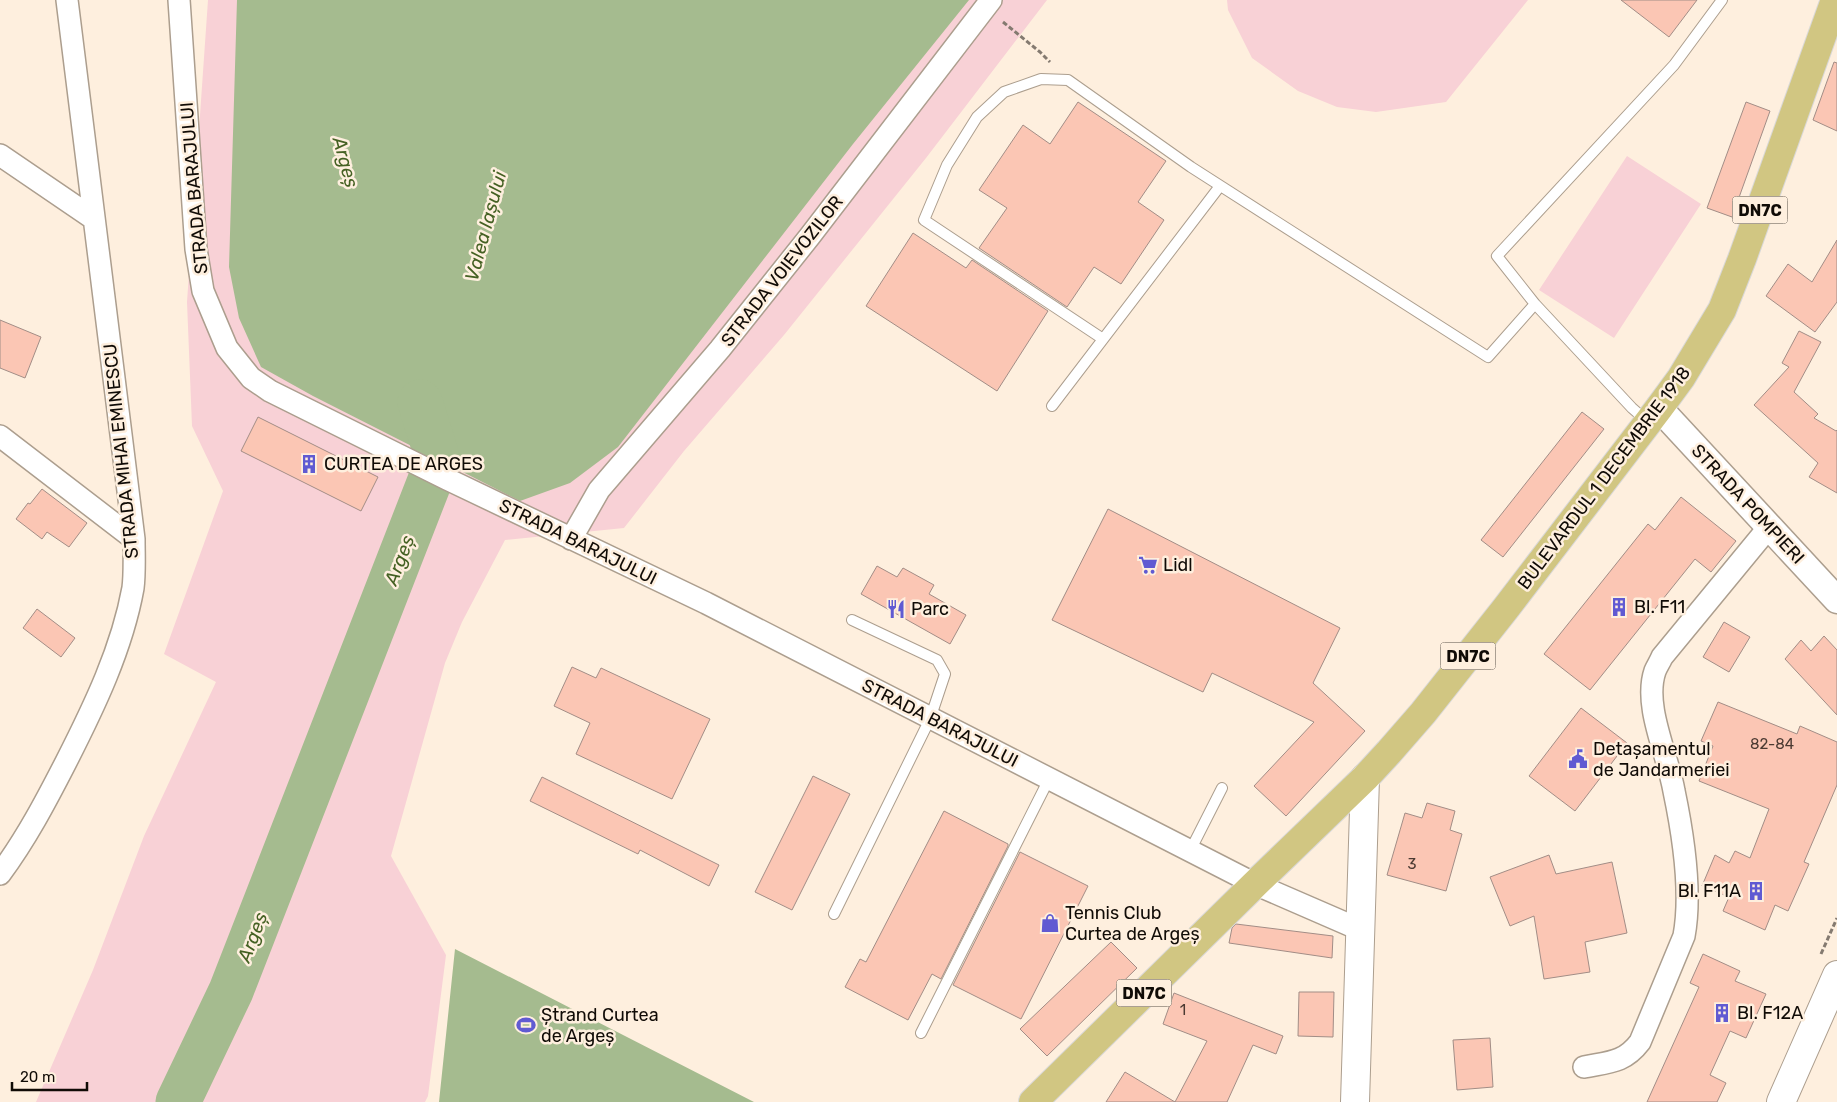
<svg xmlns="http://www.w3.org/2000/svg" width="1837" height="1102" viewBox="0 0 1837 1102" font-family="Rubik,sans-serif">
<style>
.green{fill:#f8d1d6}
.water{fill:#a5bb8f}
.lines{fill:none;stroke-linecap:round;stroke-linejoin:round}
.river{stroke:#a5bb8f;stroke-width:45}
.building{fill:#fbc6b4;stroke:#a28d86}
.service-casing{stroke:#ac9e8e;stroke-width:12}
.minor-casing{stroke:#ac9e8e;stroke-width:24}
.tertiary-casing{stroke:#ac9e8e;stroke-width:29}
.secondary-casing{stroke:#ac9e8e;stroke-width:30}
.primary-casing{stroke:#d9d8d7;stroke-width:30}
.path{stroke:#847a70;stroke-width:3;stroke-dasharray:5 2.5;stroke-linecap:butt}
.service{stroke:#fff;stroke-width:10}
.minor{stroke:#fff;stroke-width:21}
.tertiary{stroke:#fff;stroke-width:26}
.secondary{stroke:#fff;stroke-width:28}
.primary{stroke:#d1c682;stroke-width:28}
.labels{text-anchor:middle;stroke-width:5;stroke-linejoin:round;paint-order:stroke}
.number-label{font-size:15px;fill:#4b3a32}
.shield{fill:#feefde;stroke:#574f47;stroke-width:1}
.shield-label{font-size:16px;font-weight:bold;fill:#100b06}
.street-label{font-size:18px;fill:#100b06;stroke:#feefde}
.poi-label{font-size:18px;fill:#100b06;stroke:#feefde;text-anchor:start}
.water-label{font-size:19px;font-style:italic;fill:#456123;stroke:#feefde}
</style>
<rect width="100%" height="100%" fill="#feefde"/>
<path class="green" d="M 208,0 L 1047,0 L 926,158 L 784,335 L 684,451 L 624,528 L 505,540 L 462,622 L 445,663 L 391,856 L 446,955 L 428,1096 L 425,1102 L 36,1102 L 93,970 L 144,836 L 216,682 L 164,654 L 223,491 L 192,426 L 187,302 Z
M 1227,0 L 1528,0 L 1446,102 L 1376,112 L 1337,107 L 1298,91 L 1252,58 L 1228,10 Z
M 1627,156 L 1701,204 L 1614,338 L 1539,290 Z"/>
<path class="water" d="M 237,0 L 969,0 L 853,144 L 618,447 L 570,483 L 520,501 L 313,396 L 261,367 L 239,318 L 229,267 Z
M 455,949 L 754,1102 L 439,1102 Z"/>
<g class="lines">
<path class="river" d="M 178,1102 L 231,991 L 438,460 L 420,402"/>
</g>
<path class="building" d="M 1621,0 L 1697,0 L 1669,37 Z
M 1834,62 L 1837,63 L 1837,131 L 1813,120 Z
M 1078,102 L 1166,161 L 1138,202 L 1164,220 L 1121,284 L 1094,267 L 1067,307 L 979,248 L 1007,208 L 979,190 L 1023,125 L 1050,144 Z
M 1746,102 L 1770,111 L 1732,217 L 1707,208 Z
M 913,233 L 966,268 L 972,260 L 1048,311 L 997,391 L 866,306 Z
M 1837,240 L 1837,302 L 1815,332 L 1766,296 L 1788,264 L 1812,282 Z
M 0,320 L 41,337 L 25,378 L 0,368 Z
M 1799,331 L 1821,342 L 1794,392 L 1818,414 L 1814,418 L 1836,431 L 1837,430 L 1837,493 L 1809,477 L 1818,463 L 1754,405 L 1789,367 L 1782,363 Z
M 1582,412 L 1604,429 L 1503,557 L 1481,540 Z
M 258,417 L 378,477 L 361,511 L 241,451 Z
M 42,489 L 87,523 L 69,547 L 47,532 L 42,539 L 16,519 L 28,503 L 30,504 Z
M 1681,497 L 1736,541 L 1711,572 L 1695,559 L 1590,690 L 1544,654 L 1648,524 L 1655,530 Z
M 1108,509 L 1340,628 L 1313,683 L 1365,731 L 1286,816 L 1254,786 L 1314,722 L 1212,673 L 1203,692 L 1052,620 Z
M 877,566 L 897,577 L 903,568 L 934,585 L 929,594 L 966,615 L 950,644 L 861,594 Z
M 37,609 L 75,638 L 61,657 L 23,628 Z
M 1724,622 L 1750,637 L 1729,672 L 1703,657 Z
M 1824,636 L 1837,650 L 1837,715 L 1785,659 L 1801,640 L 1811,651 Z
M 572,667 L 596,678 L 601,668 L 710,719 L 672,799 L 576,754 L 590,723 L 554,706 Z
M 1718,702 L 1797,734 L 1800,726 L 1837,742 L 1837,785 L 1804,862 L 1809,864 L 1788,911 L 1775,905 L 1765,930 L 1723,911 L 1729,897 L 1702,886 L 1715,855 L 1729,863 L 1735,851 L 1750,858 L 1769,809 L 1699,781 L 1713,746 L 1701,741 Z
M 1581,708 L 1627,743 L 1575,811 L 1529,776 Z
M 813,776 L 850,794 L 792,910 L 755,892 Z
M 542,777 L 719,865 L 709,886 L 640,850 L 638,854 L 530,801 Z
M 1427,803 L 1455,811 L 1450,830 L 1462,834 L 1446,891 L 1387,875 L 1405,813 L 1422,818 Z
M 944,811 L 1008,844 L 1008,846 L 941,979 L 932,974 L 908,1020 L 845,987 L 860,959 L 866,962 Z
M 1020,852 L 1088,886 L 1021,1019 L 953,985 Z
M 1549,855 L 1556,874 L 1612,862 L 1627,933 L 1585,942 L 1590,972 L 1544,979 L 1534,916 L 1510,926 L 1490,877 Z
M 1236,924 L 1333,936 L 1332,958 L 1229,943 L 1232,928 Z
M 1111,942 L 1137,968 L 1047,1056 L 1020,1029 Z
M 1703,954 L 1740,971 L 1735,981 L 1766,994 L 1746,1038 L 1730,1031 L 1710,1075 L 1726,1083 L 1717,1102 L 1647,1102 L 1699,987 L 1690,983 Z
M 1299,992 L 1334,992 L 1333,1037 L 1298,1036 Z
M 1174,993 L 1283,1036 L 1276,1054 L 1253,1045 L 1227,1102 L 1175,1102 L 1207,1041 L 1163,1024 Z
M 1490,1038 L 1493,1087 L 1457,1090 L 1453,1040 Z
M 1125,1072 L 1175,1102 L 1106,1102 Z"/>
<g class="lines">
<g class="service-casing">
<path id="service" d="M 1535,304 L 1497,256 L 1674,65 L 1722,0
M 1103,339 L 924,220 L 947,165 L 977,117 L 1004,92 L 1041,79 L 1068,80 L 1191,167 L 1488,357 L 1535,304 L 1632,408 L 1648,422
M 1052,406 L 1220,186
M 1190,851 L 1222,788
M 834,914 L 930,719 L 945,674 L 937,660 L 852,620
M 921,1033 L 1049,779"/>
</g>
<g class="minor-casing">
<path id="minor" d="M 179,0 L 196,249 L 203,291 L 227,348 L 251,378 L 270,391 L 447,479 L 706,603 L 1255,884 L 1361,930
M 0,155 L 94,219
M 0,436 L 134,539
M 571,539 L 599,490 L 720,349 L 810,236 L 991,0
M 0,874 C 26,839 46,801 66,762 C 94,707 122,649 133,588 C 135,572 134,555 134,539 L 67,0
M 1584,1067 C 1609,1062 1624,1063 1640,1042 L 1684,936 C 1692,893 1683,834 1674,791 C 1668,755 1643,706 1655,671 C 1657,666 1660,662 1662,657 L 1769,527"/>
</g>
<g class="tertiary-casing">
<path id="tertiary" d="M 1659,408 L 1837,600"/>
</g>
<g class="secondary-casing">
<path id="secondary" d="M 1355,1102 L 1365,778
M 1781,1102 L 1837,975"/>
</g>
<g class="primary-casing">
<path id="primary" d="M 1033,1102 L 1255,884 L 1365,778 L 1389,752 L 1423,713 L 1506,608 L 1659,408 L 1681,378 L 1722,310 L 1742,259 L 1835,0"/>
</g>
<path class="path" d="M 1003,22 L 1040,52 L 1050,62
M 1821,954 L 1837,918"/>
<use href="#service" class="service"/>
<use href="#minor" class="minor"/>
<use href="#tertiary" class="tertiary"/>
<use href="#secondary" class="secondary"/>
<use href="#primary" class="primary"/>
</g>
<defs>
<g id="building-bare" transform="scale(1.5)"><path d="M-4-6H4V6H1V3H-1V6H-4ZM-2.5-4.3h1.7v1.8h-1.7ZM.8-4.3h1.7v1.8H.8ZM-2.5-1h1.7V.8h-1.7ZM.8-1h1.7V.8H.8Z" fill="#605ad2" stroke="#feefde" stroke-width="2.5" paint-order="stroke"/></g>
<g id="supermarket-bare" transform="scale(1.5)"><path d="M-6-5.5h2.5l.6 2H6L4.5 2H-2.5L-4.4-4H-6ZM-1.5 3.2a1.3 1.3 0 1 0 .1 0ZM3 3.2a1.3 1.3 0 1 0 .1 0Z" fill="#605ad2" stroke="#feefde" stroke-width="2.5" paint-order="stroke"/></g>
<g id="restaurant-bare" transform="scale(1.5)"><path d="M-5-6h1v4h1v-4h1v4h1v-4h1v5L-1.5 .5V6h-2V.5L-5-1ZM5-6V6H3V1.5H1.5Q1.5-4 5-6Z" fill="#605ad2" stroke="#feefde" stroke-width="2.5" paint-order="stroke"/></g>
<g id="civic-bare" transform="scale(1.5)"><path d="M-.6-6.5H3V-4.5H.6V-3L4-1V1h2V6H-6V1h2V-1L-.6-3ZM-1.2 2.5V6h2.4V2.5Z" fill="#605ad2" stroke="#feefde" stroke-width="2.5" paint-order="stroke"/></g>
<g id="shop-bare" transform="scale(1.5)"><path d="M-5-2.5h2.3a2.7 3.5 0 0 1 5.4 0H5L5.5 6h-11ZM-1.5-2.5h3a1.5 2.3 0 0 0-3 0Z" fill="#605ad2" stroke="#feefde" stroke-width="2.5" paint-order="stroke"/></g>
<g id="stadium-bare" transform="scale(1.5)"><path d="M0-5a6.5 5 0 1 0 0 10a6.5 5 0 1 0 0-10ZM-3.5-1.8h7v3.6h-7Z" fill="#605ad2" stroke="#feefde" stroke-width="2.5" paint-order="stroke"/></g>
</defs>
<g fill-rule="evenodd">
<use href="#building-bare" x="309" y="464"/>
<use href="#supermarket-bare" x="1148" y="565"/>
<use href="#building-bare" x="1619" y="607"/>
<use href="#restaurant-bare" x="896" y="609"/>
<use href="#civic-bare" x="1578" y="759"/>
<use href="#building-bare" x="1756" y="891"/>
<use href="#shop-bare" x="1050" y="923"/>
<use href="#building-bare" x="1722" y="1013"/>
<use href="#stadium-bare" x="526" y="1025"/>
</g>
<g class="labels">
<g class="number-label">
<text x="1772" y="749">82-84</text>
<text x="1412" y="869">3</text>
<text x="1183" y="1015">1</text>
</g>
<g class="shield">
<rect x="1732.5" y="196.5" width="55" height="27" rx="4"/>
<rect x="1440.5" y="642.5" width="55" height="27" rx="4"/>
<rect x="1116.5" y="979.5" width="55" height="27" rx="4"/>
</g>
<g class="shield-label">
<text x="1760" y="216">DN7C</text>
<text x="1468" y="662">DN7C</text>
<text x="1144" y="999">DN7C</text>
</g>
<g class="street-label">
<text transform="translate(194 188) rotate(-95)" y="6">STRADA BARAJULUI</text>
<text transform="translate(782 271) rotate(-52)" y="6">STRADA VOIEVOZILOR</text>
<text transform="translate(121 451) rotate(-96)" y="6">STRADA MIHAI EMINESCU</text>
<text transform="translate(1604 478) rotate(-53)" y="6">BULEVARDUL 1 DECEMBRIE 1918</text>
<text transform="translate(1748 504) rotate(47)" y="6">STRADA POMPIERI</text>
<text transform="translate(578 542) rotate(26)" y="6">STRADA BARAJULUI</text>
<text transform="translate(940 723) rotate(27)" y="6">STRADA BARAJULUI</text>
</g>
<g class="poi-label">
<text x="324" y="470">CURTEA DE ARGES</text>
<text x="1163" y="571">Lidl</text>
<text x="1634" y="613">Bl. F11</text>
<text x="911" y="615">Parc</text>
<text x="1593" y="755">Detașamentul<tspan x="1593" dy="21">de Jandarmeriei</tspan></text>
<text x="1741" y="897" text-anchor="end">Bl. F11A</text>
<text x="1065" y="919">Tennis Club<tspan x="1065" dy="21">Curtea de Argeș</tspan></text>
<text x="1737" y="1019">Bl. F12A</text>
<text x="541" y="1021">Ștrand Curtea<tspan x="541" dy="21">de Argeș</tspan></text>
</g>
<g class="water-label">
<text transform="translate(346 162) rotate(75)" y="7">Argeș</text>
<text transform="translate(485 226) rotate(-75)" y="7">Valea Iașului</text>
<text transform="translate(399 560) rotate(-69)" y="7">Argeș</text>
<text transform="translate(252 937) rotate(-69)" y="7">Argeș</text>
</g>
</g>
<path d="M12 1082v8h75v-8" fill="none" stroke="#100b06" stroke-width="2.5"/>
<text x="20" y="1082" font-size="15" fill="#100b06" stroke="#feefde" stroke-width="4" paint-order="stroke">20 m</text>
</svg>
